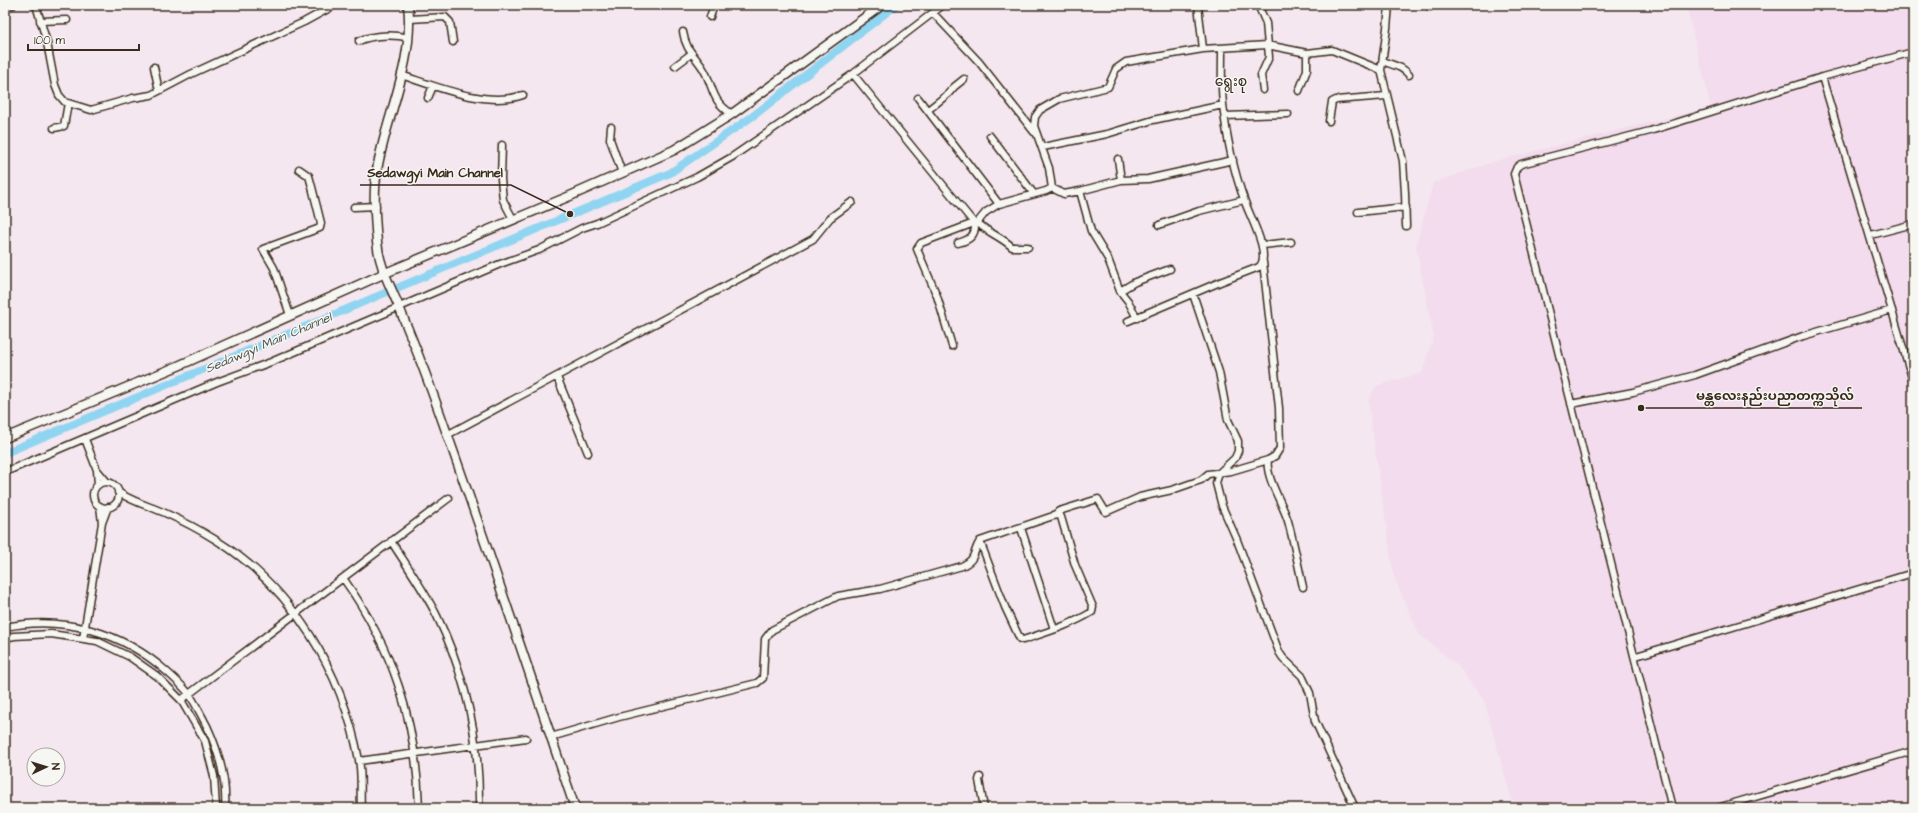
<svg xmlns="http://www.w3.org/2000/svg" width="1918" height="813" viewBox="0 0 1918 813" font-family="'Architects Daughter','Noto Sans Myanmar',sans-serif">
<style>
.built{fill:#f2dced}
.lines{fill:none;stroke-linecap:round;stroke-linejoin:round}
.canal{stroke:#8fd5f1;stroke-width:8}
.street-casing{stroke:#3b2a1e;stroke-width:9}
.secondary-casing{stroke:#3b2a1e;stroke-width:11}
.street{stroke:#f6f6f2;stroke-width:6}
.secondary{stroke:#f6f6f2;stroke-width:8}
.labels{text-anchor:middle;stroke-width:3;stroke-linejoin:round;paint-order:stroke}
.water-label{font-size:13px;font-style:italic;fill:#505553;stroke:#f6f6f2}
.quarter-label{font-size:14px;fill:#3b2a1e;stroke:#f6f6f2}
.leader{fill:none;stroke:#3b2a1e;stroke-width:1.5}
.callout-dot{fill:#3b2a1e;stroke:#f6f6f2;stroke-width:1.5}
.callout-label{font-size:13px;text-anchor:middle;font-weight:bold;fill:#3b2a1e;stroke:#f6f6f2;stroke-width:3;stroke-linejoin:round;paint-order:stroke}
</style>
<rect width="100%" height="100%" fill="#f4e7ef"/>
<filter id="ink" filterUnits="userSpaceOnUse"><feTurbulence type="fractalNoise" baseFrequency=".025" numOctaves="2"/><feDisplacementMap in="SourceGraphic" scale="8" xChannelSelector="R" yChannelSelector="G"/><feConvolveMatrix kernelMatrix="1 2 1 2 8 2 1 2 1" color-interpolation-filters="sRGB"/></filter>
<g filter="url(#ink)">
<path class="built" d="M 1686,5 L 1913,5 L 1913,808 L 1514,808 L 1484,700 L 1458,666 L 1419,634 L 1394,577 L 1370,415 L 1369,400 L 1376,386 L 1422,373 L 1434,336 L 1416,246 L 1433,183 L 1496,161 L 1711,107 Z"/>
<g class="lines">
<path class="canal" d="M 5,453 L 670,173 L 753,116 L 896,5"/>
<g class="street-casing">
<path id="street" d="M 36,5 L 47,43 L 55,85 L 59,95 L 65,102 L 91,110 L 133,98 L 151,95 L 191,74 L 304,22 L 335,5
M 1198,5 L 1203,49
M 1258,5 L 1266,23 L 1269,57 L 1261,75 L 1263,90
M 1427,5 L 1430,7
M 5,6 L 13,5
M 933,13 L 979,62 L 1034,132
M 710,17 L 714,5
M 410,19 L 445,17 L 450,22 L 453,42
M 40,21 L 67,20
M 683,32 C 686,51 695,55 704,70 C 714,88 711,101 732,114
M 359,41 C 371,35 395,34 408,38
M 1383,61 C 1393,66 1401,65 1409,75
M 675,66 L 691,54
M 154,67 L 159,91
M 1381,70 L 1403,161 L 1405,193 L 1406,226
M 853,74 L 974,223 L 977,223 L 986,212 L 999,204 L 1046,191 L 1052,188 L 1049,168 L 1034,126 L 1035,117 L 1040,110 L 1059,99 L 1108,87 L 1116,69 L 1126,62 L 1203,49 L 1267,45 L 1307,53 L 1332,50 L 1381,70 L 1387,28 L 1389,5
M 401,75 C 435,86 487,108 523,95
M 1822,77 L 1913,381
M 1299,91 L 1307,70 L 1307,53
M 428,98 L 433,86
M 918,98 L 999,204
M 928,110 L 948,94 L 954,87 L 964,79
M 1225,116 L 1288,114
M 1329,121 L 1332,102 L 1336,100 L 1386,96
M 611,127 L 610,139 L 622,173
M 54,128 L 64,126 L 68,103
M 990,136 L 1034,194
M 502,145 L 501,179 L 503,200 L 513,219
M 1043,147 L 1107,134 L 1153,120 L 1223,105
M 1118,159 L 1121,180
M 1052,188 L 1064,194 L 1080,191 L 1121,180 L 1148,179 L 1233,160
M 1080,191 L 1091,231 L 1108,259 L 1120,291 L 1128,301 L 1137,318
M 354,207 L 376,206
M 1358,212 L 1406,207
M 978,223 C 988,233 1002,237 1012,247 L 1028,247
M 1159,225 L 1199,211 L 1244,200
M 1871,235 L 1913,224
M 958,243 C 970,240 976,235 975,223
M 1263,245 L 1291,242
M 1263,262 L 1279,408 L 1280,448 L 1275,456 L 1268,460 C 1265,477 1283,504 1288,521 C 1294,543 1298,565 1303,587
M 1120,291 L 1135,282 L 1170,269
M 1193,294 L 1219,372 L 1228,420 L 1238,441 L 1238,451 L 1235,458 L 1219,473 L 1216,483 L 1222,506 L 1237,540 L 1279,652 L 1283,658 L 1302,676 L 1310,693 L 1315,721 L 1355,808
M 290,315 L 274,268 L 263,249 L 320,228 L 321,223 L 311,183 L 309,176 L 299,169
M 1128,321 L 1220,282 L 1259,267 C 1272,255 1250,217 1245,202 C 1234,173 1226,135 1223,104 C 1221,86 1222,67 1222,49
M 952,346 L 937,296 L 917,249 L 921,243 L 974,223
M 557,377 L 588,453
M 1571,404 L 1633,392 L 1695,375 L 1803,336 L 1892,310
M 447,435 L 813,239 L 830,218 L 852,202
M 85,439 L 97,470
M 5,472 L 217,382 L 271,362 L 500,264 L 539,250 L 582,228 L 597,223 L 697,177 L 732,157 L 853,74 L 943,5
M93 495a13 13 0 1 1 26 0a13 13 0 1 1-26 0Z
M 98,485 L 97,470 L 107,482
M 118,492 C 133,502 149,506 165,513 C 183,521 200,530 216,540 C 293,588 342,671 359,760 C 362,775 360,792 361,808
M 100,506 L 102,523 L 108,507
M 1021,528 L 1054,629
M 391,541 C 407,566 424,590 437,616 C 466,676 480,742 479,808
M 980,541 L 1005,607 L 1020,639 L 1023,640 C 1047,632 1071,625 1092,612 L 1093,607 L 1075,565 L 1061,517 L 1059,515 L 1053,516
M 343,578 C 393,648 417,722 419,808
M 5,627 C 63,615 122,632 166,671 C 174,678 183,686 189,694 C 196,704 201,715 207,726 C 219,752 227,779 225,808
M 5,638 L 14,636 L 51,634 L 97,641 L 130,657 L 157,676 L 181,700 L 205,741 L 214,776 L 216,808
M 83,639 L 102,523
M 1636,656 L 1913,573
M 181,700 L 449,498
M 551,737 L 619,717 L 757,683 L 763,678 L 765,639 L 772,630 L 838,596 L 880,589 L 962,566 C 977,559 972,553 980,541 L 1053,516 L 1059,511 L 1098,499 L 1106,512 L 1140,497 L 1172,490 L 1192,483 L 1201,480 L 1208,474 L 1231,471 L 1268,460
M 359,761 L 526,738
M 980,777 L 979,780 L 984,808
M 639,808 L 643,806
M 1672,808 L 1514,174 L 1517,167 L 1521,164 L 1650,131 L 1822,77 L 1913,52
M 1717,808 L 1913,751"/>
</g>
<g class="secondary-casing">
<path id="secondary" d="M 408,5 C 415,61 386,116 377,170 C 373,193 375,219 377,242 C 380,271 393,290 403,317 C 418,353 432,391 445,428 C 490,554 532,681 575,808
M 5,438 L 178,366 L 383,274 L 570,196 L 674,150 L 732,114 L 882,5"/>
</g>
<use href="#street" class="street"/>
<use href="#secondary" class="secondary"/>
</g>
</g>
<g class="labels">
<g class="water-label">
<text transform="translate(268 342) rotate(-23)" y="5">Sedawgyi Main Channel</text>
</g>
<g class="quarter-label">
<text x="1231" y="86">ရွေးစု</text>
</g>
</g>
<path class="leader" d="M570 214L511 185H360M1641 408L1688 408H1862"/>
<g class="callout-dot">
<circle cx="570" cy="214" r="4"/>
<circle cx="1641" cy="408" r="4"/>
</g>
<g class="callout-label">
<text x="435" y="177">Sedawgyi Main Channel</text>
<text x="1775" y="400">မန္တလေးနည်းပညာတက္ကသိုလ်</text>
</g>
<rect width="1918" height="813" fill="none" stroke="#f6f6f2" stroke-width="20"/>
<rect x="10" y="10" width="1898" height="793" fill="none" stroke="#3b2a1e" stroke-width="1.5" filter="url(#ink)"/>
<g transform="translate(46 767) rotate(86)"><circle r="19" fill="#f6f6f2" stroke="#aba49d"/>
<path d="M0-3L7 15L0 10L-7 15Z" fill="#3b2a1e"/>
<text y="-6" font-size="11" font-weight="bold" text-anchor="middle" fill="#3b2a1e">N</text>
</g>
<path d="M28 44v6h111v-6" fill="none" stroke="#3b2a1e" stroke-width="2"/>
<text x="34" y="44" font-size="12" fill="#3b2a1e" stroke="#f6f6f2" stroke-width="3" paint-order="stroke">100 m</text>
</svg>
